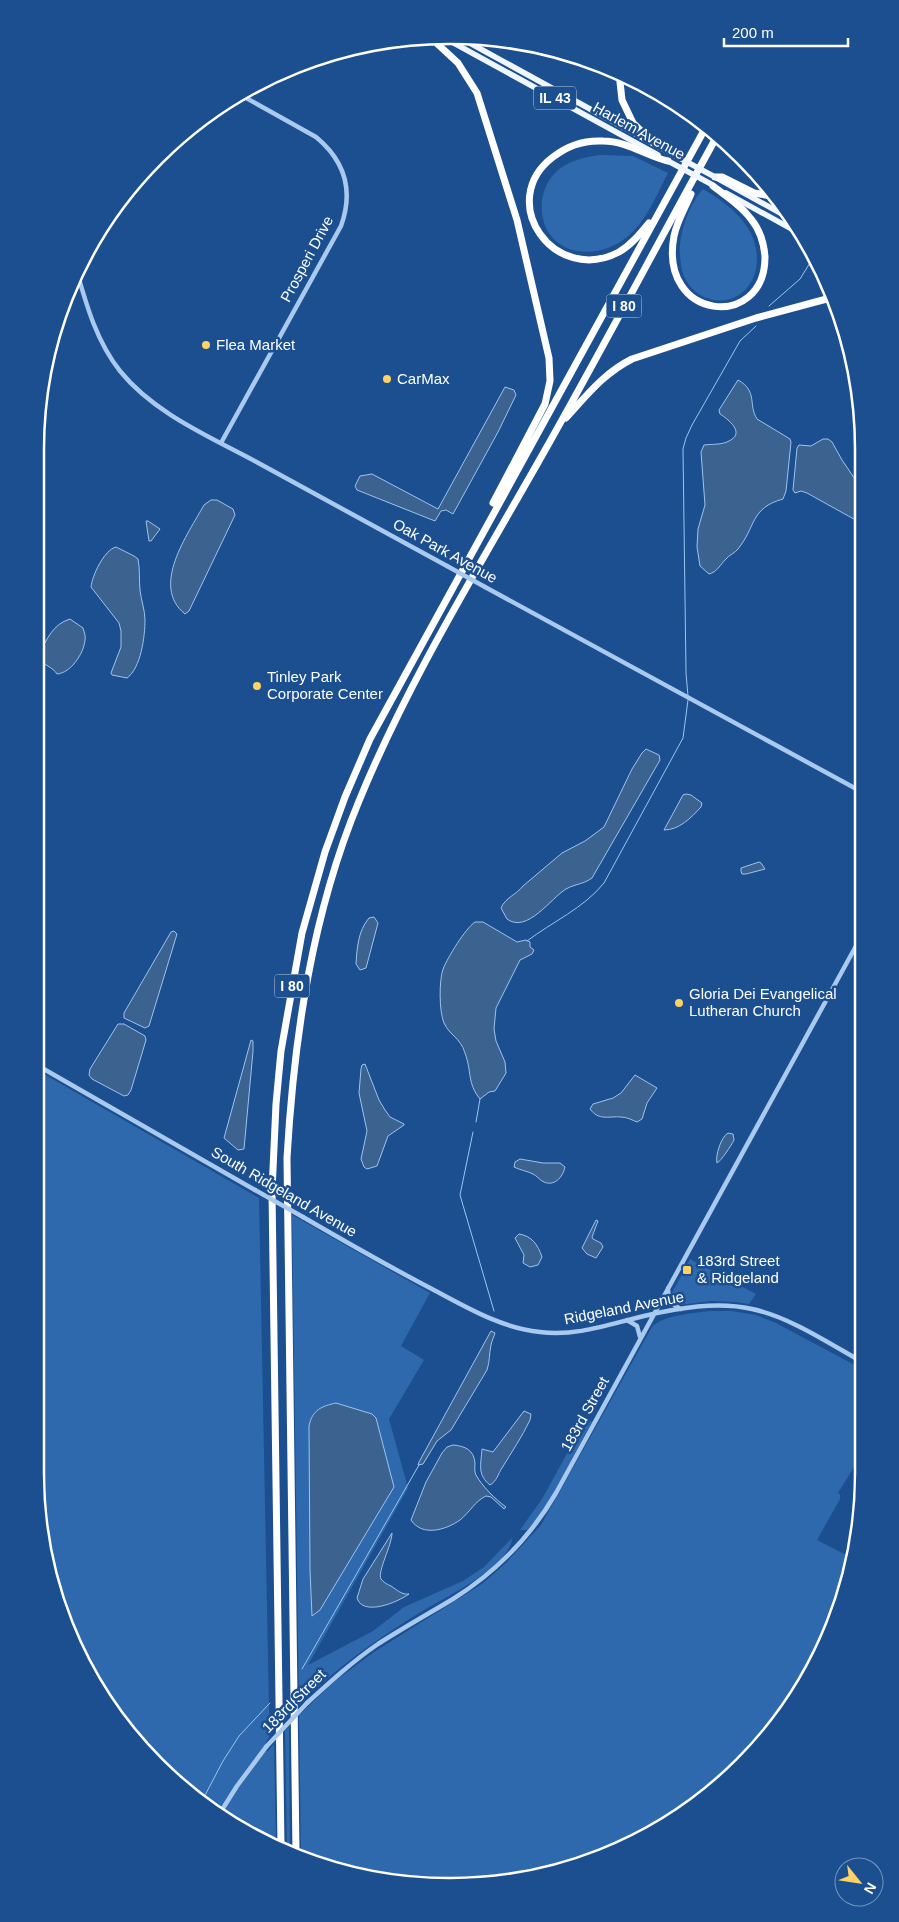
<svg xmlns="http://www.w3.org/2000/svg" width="899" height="1922" viewBox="0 0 899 1922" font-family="Arial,sans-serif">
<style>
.green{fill:#2e69ad}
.water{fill:#3c6290;stroke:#9cc4f0}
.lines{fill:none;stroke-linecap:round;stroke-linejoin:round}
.stream{stroke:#9cc4f0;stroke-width:1}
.minor{stroke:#a9c9ee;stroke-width:4.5}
.major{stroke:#f0f6ff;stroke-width:5.5}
.highway{stroke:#fff;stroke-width:7}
.minor-bridge{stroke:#a9c9ee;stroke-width:4.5}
.major-bridge{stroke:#f0f6ff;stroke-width:5.5}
.poi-dot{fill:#ffd166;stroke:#1b4f8f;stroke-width:2}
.labels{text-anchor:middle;stroke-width:5;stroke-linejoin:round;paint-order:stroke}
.shield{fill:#1b4f8f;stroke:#bbcadd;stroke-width:1}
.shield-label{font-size:14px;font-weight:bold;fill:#fff}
.street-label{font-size:15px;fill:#fff;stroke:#1b4f8f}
.poi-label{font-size:15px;fill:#fff;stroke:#1b4f8f;text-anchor:start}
.rim{fill:none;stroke:#fff;stroke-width:2.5}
</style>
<rect width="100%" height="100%" fill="#1b4f8f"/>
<path class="green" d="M 600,155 L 633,156 L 668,173 C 657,194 646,222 627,237 C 591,266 537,252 542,200 C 544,190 547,181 555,173 C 566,161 585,157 600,155 Z
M 703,189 C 734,207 765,233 755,273 C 752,283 744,294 733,298 C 715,305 693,296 685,278 C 681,272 681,263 680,256 C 678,235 689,204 703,189 Z
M 35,1069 L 259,1198 L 269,1709 L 269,1737 L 266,1742 L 267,1752 L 274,1744 L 276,1844 L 243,1832 L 138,1746 L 90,1679 L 57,1606 L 35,1472 Z
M 292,1215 L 430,1293 L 401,1346 L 424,1360 L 389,1419 L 408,1488 L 308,1665 L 373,1631 L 404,1607 L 463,1581 L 484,1567 L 512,1538 C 511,1565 448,1596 426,1609 C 407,1620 388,1633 369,1646 C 344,1664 321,1683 299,1705 Z
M 690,1259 L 756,1294 L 749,1304 L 736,1302 L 711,1301 L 679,1305 L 674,1303 L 671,1299 L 672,1293 Z
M 710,1311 L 732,1311 L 756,1315 L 776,1323 L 864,1370 L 864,1451 L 838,1493 L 840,1494 L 840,1499 L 817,1540 L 854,1559 L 833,1631 L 761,1746 L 656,1832 L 530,1879 L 449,1887 L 369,1879 L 301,1854 L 299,1715 L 335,1681 L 374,1652 L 482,1584 L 505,1564 L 541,1525 L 652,1327 C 663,1315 694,1313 710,1311 Z
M 586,1419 L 592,1422 C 575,1453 551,1506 527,1530 L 520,1530 L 542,1499 Z
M 289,1727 L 290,1850 L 287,1848 L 285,1731 Z"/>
<path class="water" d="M 738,380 C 758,391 748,405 757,419 L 790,439 L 791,442 L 786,491 L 783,499 C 750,508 756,527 738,549 C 735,553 729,555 726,559 C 720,565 717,572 709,574 L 700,566 L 697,547 L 698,529 L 705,505 L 701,452 L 704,445 C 712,444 722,445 729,441 C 746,433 728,419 720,414 L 719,410 Z
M 505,387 L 514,390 L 516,395 L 498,432 L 453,514 L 446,510 L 441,511 L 435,521 L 357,490 L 355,486 L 360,476 L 372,474 L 438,509 Z
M 823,439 L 828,439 L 832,442 L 842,460 L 861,488 L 861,523 L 807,493 L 801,491 L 795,493 L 793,490 L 797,448 L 799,445 L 811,446 Z
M 211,500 L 217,500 L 233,509 L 235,515 L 189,611 L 185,614 C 150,586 188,534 204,505 Z
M 146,521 L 148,521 L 160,529 L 151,541 L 149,541 Z
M 116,547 L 134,556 L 138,559 C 140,569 139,580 140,590 C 141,600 145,610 145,620 C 145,636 141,668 127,678 L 112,675 L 111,673 L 121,647 L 121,631 L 119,623 L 91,587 C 92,576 104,550 116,547 Z
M 70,619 L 83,628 C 84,632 86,636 85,640 C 84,653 71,673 57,674 C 53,667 43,665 38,658 L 39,654 C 47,639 53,624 70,619 Z
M 646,749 L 659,755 L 660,760 L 592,878 C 584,884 575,884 566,889 C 551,898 527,934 507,919 L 501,908 C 505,898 517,894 523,886 L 562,853 L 585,841 L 604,827 L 632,769 L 642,753 Z
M 686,794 L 691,795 L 702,803 L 701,807 C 691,818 679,830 664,830 L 683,795 Z
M 759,862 L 761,863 L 765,869 L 746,874 L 742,874 L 741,871 L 741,868 Z
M 374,917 L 378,923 L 366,968 L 360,970 L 356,964 C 357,948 358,931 369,918 Z
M 475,922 L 483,922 L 517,942 L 526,940 L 530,942 L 530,947 L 534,950 L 532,954 L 520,960 L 496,1008 L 494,1029 L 496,1041 L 505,1062 L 506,1073 L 495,1091 L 489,1092 L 480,1099 C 467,1083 472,1072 465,1053 C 460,1037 450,1036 444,1023 C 439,1011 439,981 443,969 C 448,957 465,929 475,922 Z
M 174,931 L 177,934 L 149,1026 L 145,1028 L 124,1018 L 124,1013 L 171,932 Z
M 118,1024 L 124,1024 L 145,1036 L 146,1040 L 131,1090 L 128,1095 L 124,1096 L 92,1079 L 89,1075 L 90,1069 Z
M 251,1040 L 253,1041 L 253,1051 L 244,1149 L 238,1150 L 224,1138 Z
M 365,1064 L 379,1100 L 385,1110 L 390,1117 L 404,1124 L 404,1125 L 388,1136 L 377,1166 L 367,1169 L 364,1167 L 361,1159 L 367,1131 L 359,1093 L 361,1069 L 362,1065 Z
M 635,1075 L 657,1088 L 647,1103 L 642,1119 L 637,1122 C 632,1120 627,1117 621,1117 C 608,1116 599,1121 590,1109 L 593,1104 L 613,1098 L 621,1093 Z
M 728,1133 L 733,1134 L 734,1140 C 731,1146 721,1161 717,1163 C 715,1156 721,1137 728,1133 Z
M 520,1159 L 543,1163 L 560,1163 L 565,1167 C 563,1177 554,1188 542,1181 C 539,1179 537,1176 533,1174 C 527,1171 520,1170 514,1167 L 515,1162 Z
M 596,1220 L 598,1221 L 592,1237 L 593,1239 L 601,1243 L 603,1247 L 596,1258 L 587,1254 L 582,1248 Z
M 519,1234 C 532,1236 538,1245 542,1257 L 538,1265 L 530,1267 L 523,1263 L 524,1255 L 515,1238 Z
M 491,1331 L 495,1333 C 494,1337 492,1340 491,1345 C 489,1354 490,1361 487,1370 L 451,1430 L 437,1441 L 423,1464 L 418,1465 L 419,1462 Z
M 336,1403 L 372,1414 L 376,1418 L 394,1487 L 320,1610 L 312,1616 L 310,1570 L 309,1426 C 312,1410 322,1406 336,1403 Z
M 524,1411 L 531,1414 L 530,1420 C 522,1437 511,1453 502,1468 C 498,1474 497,1481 490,1485 C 477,1475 481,1464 482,1449 L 493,1452 Z
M 453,1445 C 465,1446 474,1450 475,1463 C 475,1467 474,1471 476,1475 C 482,1486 495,1499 506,1507 L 504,1509 L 491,1497 L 486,1496 C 475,1501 470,1512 460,1520 C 446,1530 422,1537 411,1520 L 426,1482 L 442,1453 L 447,1447 Z
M 392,1533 C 392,1545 377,1572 381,1579 C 383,1582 388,1585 391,1586 C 397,1590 402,1595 409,1594 C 398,1602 363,1617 357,1598 L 363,1579 Z"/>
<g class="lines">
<path class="stream" d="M 769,306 L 800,279 L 813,258
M 688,696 L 686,673 L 683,449 L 686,438 L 692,425 L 740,341 L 756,326
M 527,941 C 552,922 584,908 604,883 L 683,738 L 688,700
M 476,1122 L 480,1099
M 473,1132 L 460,1195 L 494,1311
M 302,1669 L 419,1465
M 203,1799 L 223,1761 L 239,1736 L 270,1703"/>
<path class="minor" d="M 77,272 C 87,307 97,342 120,371 C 153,412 206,435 251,459 C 316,495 382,530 447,566
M 221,443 L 341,226 C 354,190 345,161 316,137 L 239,94
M 485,587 L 862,792
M 35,1064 L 255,1190
M 303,1217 C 346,1242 388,1266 432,1289 C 466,1307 501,1328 540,1332 C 575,1337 610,1324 644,1316 C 678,1308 717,1301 752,1309 C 790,1317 830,1344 864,1363
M 668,1288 C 668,1299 670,1304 681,1309
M 627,1320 L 637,1326 L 640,1337
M 307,1703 C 330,1682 353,1661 378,1644 C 403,1628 428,1614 453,1599 C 496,1572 531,1536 556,1493 L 862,935
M 220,1813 L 237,1786 L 266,1747"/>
<path class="major" d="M 441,36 L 658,155
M 457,36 L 672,154
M 715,177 L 791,219
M 726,193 L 799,233"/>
<path class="highway" d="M 430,37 L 458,63 L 477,93 L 517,220 L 549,358 L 550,381 L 545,404 L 493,503
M 619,73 L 622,100 L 633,123 L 655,144
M 715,177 L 722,177 L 754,193 L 778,197
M 691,194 C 685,208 677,221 674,236 C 658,321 765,331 765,257 C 764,243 760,230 751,219 C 741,205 726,196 713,186
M 649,223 C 640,234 631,245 619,252 C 554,286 495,201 553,157 C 567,146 585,140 603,141 C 627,141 646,156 668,161
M 566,418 C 587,395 604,373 632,359 L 756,318 L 834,297
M 281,1846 L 272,1191 L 276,1104 L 281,1051 L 302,933 L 325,852 L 345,797 L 370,739 L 707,125
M 296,1852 L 287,1158 C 294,1037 312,914 359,801 C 409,679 479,567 544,452 C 603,348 659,241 717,136"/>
<path class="minor-bridge" d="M 447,566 L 485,587
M 255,1190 L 303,1217
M 266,1747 L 307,1703"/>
<path class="major-bridge" d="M 672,154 L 715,177
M 668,161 L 711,184"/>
</g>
<g class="poi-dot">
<circle cx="206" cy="345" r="5"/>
<circle cx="387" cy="379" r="5"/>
<circle cx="257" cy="686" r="5"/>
<circle cx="679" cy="1003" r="5"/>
<rect x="682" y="1265" width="10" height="10" rx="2.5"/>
</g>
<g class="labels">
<g class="shield">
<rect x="534" y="86.5" width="42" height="23" rx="4"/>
<rect x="606.5" y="294.5" width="35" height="23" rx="4"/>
<rect x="274.5" y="974.5" width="35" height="23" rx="4"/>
</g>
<g class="shield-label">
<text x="555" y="103">IL 43</text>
<text x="624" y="311">I 80</text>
<text x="292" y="991">I 80</text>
</g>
<g class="street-label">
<text transform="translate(639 131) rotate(29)" y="5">Harlem Avenue</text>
<text transform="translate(307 259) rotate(-62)" y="5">Prosperi Drive</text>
<text transform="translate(445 551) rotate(29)" y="5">Oak Park Avenue</text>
<text transform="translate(284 1192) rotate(30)" y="5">South Ridgeland Avenue</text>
<text transform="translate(624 1308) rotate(-11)" y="5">Ridgeland Avenue</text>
<text transform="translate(585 1414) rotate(-61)" y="5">183rd Street</text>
<text transform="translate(294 1701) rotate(-45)" y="5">183rd Street</text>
</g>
<g class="poi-label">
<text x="216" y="350">Flea Market</text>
<text x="397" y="384">CarMax</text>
<text x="267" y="682">Tinley Park<tspan x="267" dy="17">Corporate Center</tspan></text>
<text x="689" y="999">Gloria Dei Evangelical<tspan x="689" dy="17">Lutheran Church</tspan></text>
<text x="697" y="1266">183rd Street<tspan x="697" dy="17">&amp; Ridgeland</tspan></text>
</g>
</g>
<path d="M0 0H899V1922H0ZM449 44H450A405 405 0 0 1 855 449V1473A405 405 0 0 1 450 1878H449A405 405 0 0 1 44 1473V449A405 405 0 0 1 449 44Z" fill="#1b4f8f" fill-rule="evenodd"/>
<path class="rim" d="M449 44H450A405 405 0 0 1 855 449V1473A405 405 0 0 1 450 1878H449A405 405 0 0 1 44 1473V449A405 405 0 0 1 449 44Z"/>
<g transform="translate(859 1882) rotate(120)"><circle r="24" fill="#1b4f8f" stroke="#7695bc"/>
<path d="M0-4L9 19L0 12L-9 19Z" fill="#ffd166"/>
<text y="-8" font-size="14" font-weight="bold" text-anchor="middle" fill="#ffffff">N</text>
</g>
<path d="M724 38v8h124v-8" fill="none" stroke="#ffffff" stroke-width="2.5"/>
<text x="732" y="38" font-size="15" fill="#ffffff" stroke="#1b4f8f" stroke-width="4" paint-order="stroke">200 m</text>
</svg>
